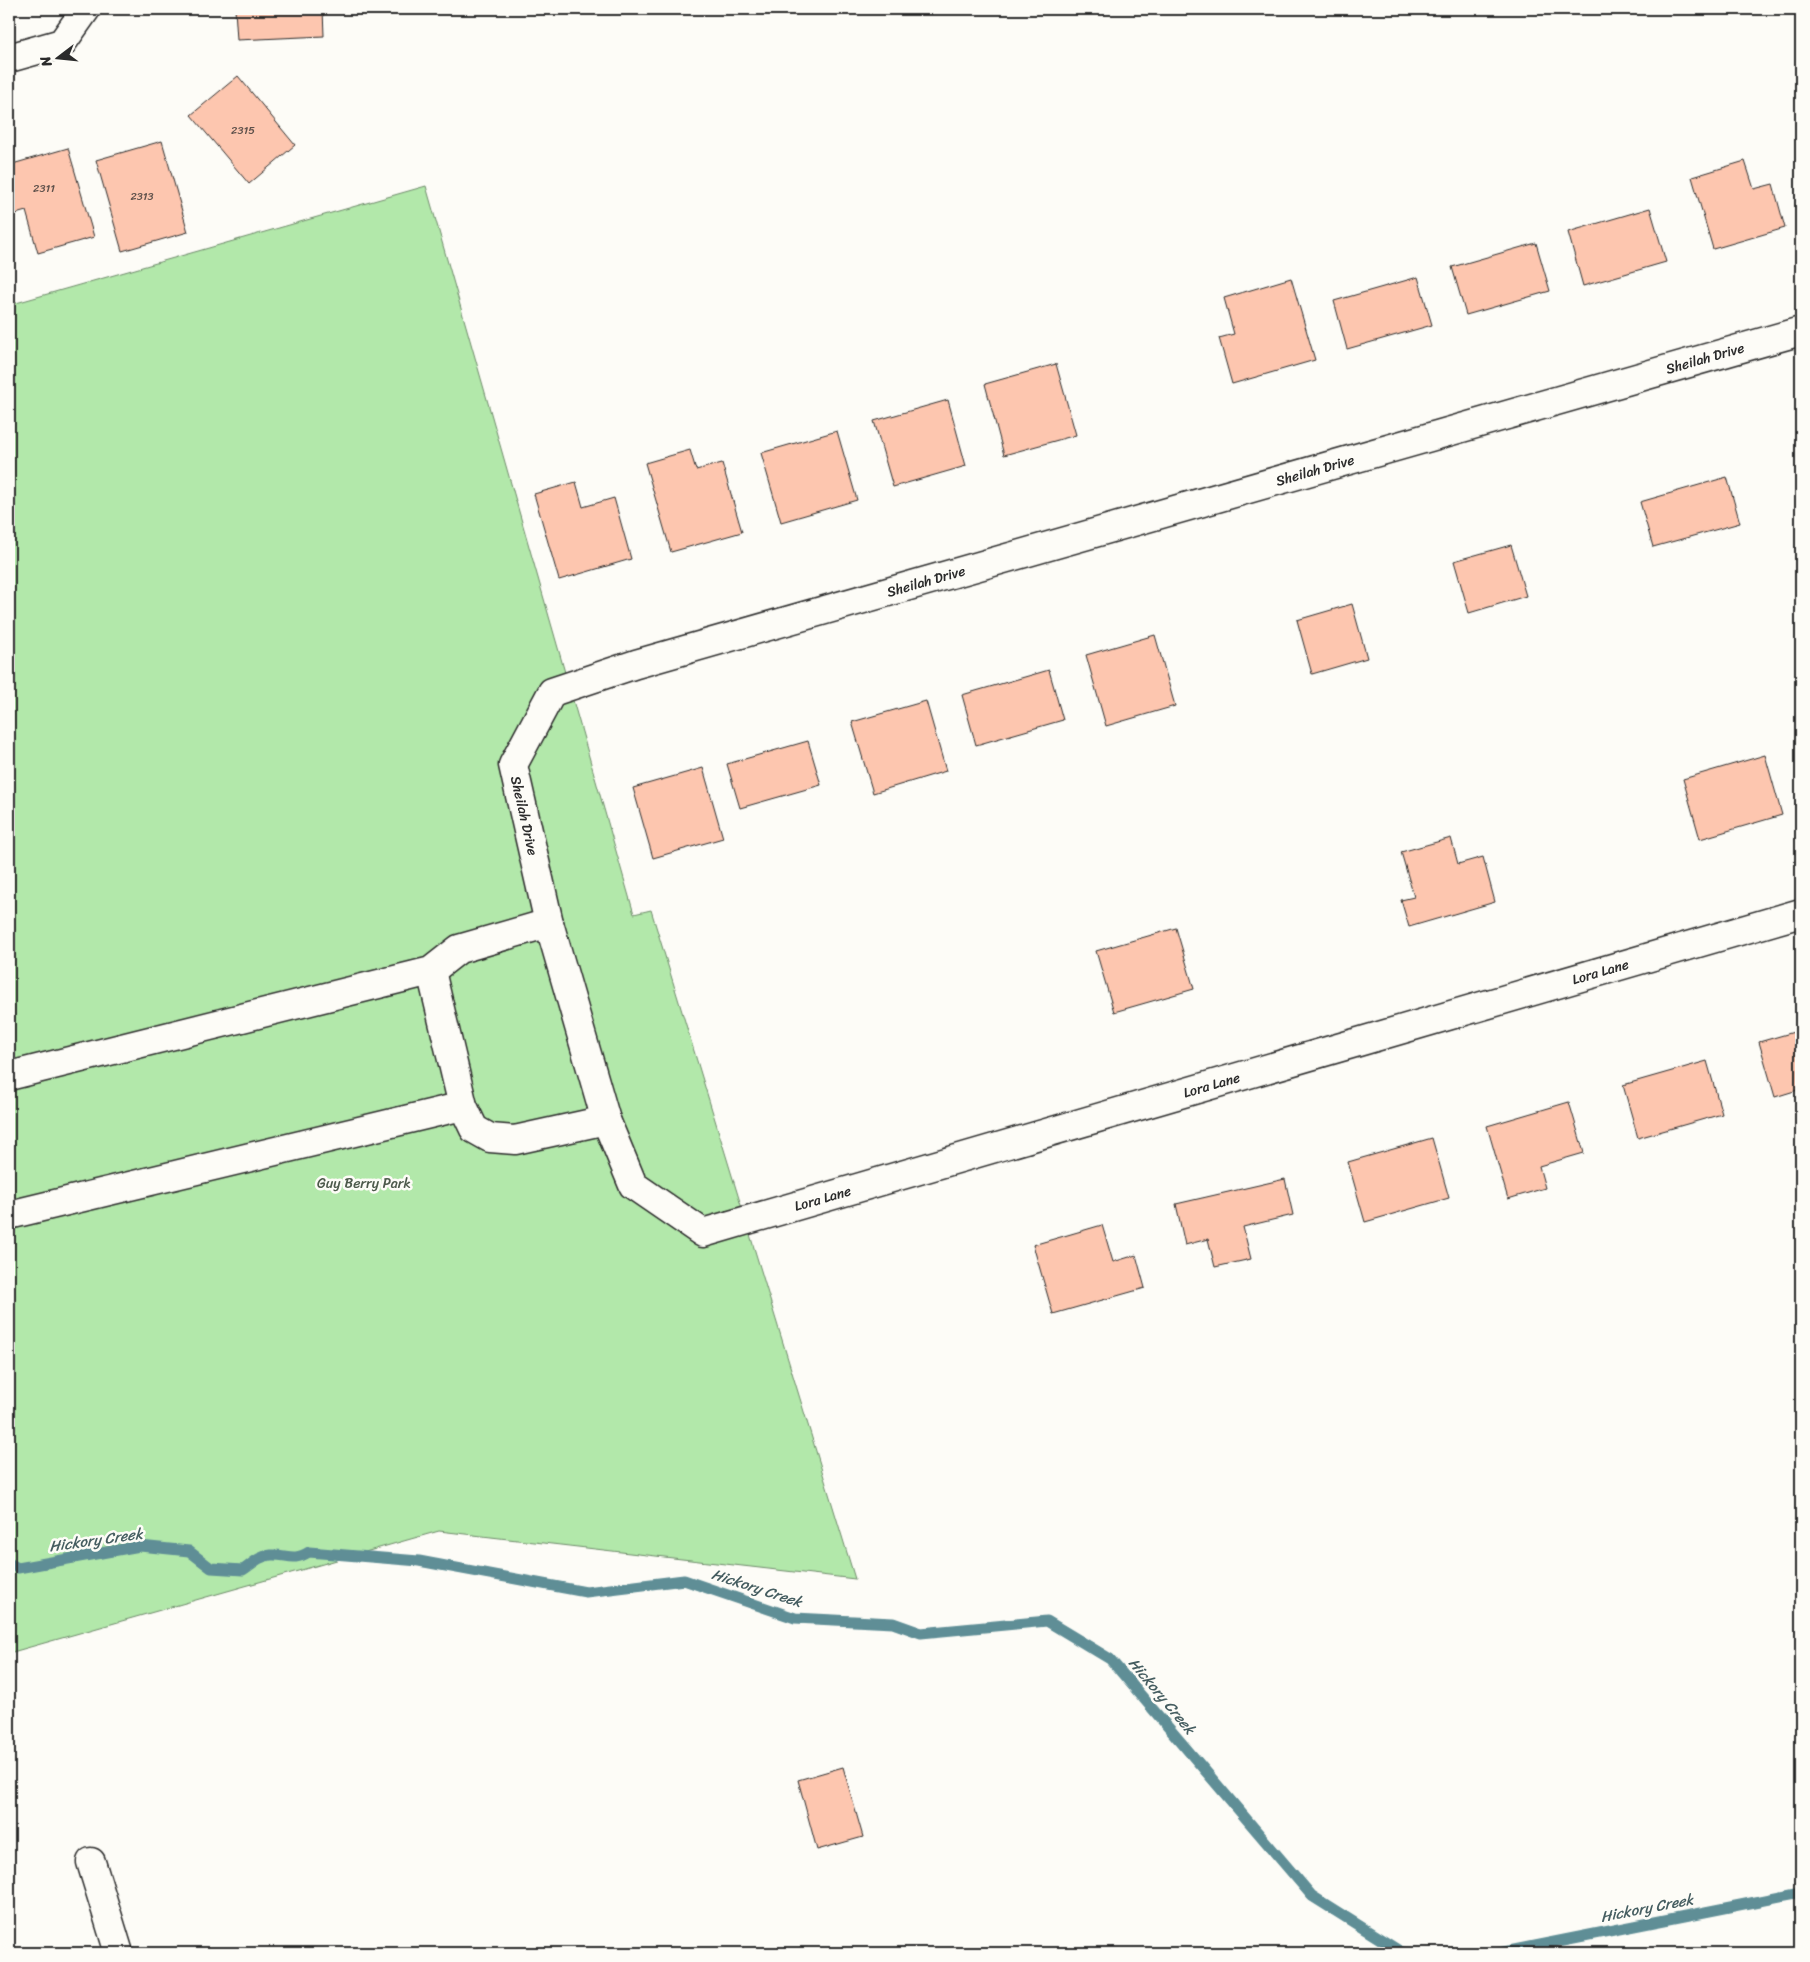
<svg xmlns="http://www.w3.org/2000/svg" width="1810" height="1962" viewBox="0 0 1810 1962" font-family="Sriracha,sans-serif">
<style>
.green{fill:#b2e8aa;stroke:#6e8a6a}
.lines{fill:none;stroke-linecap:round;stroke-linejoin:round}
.stream{stroke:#5f8e96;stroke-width:11}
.building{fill:#fdc6af;stroke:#2b2b2b}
.minor-casing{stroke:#2b2b2b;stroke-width:31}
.minor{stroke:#fdfcf7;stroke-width:28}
.labels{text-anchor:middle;stroke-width:5;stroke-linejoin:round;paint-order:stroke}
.number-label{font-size:11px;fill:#60524c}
.street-label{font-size:14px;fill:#2b2b2b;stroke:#fdfcf7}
.park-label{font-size:14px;fill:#4d5a4b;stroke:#fdfcf7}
.water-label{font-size:15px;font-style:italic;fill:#455d60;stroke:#fdfcf7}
</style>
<rect width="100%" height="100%" fill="#fdfcf7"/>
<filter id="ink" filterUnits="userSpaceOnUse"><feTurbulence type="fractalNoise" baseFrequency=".02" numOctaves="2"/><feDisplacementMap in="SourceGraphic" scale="10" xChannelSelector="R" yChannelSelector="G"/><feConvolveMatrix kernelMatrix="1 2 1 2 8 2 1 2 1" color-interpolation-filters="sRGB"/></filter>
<g filter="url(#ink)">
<path class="green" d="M 426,186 L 634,914 L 651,910 L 855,1579 L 439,1531 L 9,1653 L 9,305 Z"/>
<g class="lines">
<path class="stream" d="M 9,1563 L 18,1568 L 140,1546 L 189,1551 L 211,1568 L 243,1570 C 252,1564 259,1556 271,1555 C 288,1554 292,1562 309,1552 L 419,1561 L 586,1592 L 684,1580 L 795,1618 L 893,1623 L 921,1633 L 1047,1621 L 1110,1659 L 1312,1896 L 1401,1952 L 1408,1953
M 1499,1953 L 1801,1893"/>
</g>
<path class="building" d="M 235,9 L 323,9 L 324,36 L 237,40 Z
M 238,76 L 295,145 L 249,184 L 191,115 Z
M 162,141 L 188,232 L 122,251 L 96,160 Z
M 68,148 L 94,237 L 38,253 L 26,211 L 9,216 L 9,165 Z
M 1745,161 L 1754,189 L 1773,184 L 1785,228 L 1713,249 L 1692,177 Z
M 1650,208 L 1666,262 L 1583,286 L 1568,232 Z
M 1536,243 L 1550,291 L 1466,315 L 1452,267 Z
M 1418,277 L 1432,325 L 1347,349 L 1334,301 Z
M 1291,278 L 1315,360 L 1232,384 L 1219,338 L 1234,334 L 1224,298 Z
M 1056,364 L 1076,435 L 1004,455 L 985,384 Z
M 948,400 L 966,466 L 893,487 L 874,421 Z
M 837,431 L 857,500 L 781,522 L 761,453 Z
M 690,450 L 696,470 L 722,463 L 742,532 L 671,552 L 645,463 Z
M 1727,477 L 1740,523 L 1653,547 L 1640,502 Z
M 576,482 L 583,507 L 614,498 L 631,559 L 559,580 L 534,494 Z
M 1511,545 L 1526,596 L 1469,613 L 1454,561 Z
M 1352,604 L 1367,658 L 1312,674 L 1297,620 Z
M 1155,635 L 1175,706 L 1106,726 L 1086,655 Z
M 1049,670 L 1063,720 L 976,745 L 962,695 Z
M 926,701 L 946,771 L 873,793 L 852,722 Z
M 808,741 L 821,785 L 740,808 L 727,764 Z
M 1765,755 L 1782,815 L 1700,839 L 1683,779 Z
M 703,768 L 723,838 L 653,858 L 633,788 Z
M 1451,838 L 1458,864 L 1483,857 L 1495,902 L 1409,927 L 1401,900 L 1414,897 L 1401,852 Z
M 1176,928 L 1194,989 L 1114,1012 L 1096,951 Z
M 1801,1030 L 1801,1089 L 1775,1097 L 1759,1042 Z
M 1707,1061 L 1722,1114 L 1638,1138 L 1623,1085 Z
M 1569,1102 L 1584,1153 L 1539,1166 L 1545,1188 L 1508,1199 L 1487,1126 Z
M 1432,1138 L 1449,1198 L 1365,1222 L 1348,1162 Z
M 1285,1179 L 1293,1215 L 1243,1227 L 1251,1259 L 1215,1267 L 1208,1239 L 1185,1245 L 1176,1204 Z
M 1102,1225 L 1113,1262 L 1136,1255 L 1145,1288 L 1053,1314 L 1033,1245 Z
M 843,1767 L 863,1837 L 817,1850 L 798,1780 Z"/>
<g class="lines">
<g class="minor-casing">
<g id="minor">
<path d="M 9,58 L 62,43 L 86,9"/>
<path id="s1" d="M 1801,331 L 636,664 L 552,692 L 513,765 L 549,923 L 606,1120 L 633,1185 L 703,1233 L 1801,913"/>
<path d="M 431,971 L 463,1106 L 474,1129 L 490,1138 L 515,1140 L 606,1120"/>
<path d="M 9,1076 L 431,971 L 459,949 L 549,923"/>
<path d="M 9,1215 L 463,1106"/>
<path d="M 91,1862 L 119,1953"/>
</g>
</g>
<use href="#minor" class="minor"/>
</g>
</g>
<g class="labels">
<g class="number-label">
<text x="243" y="134">2315</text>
<text x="44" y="192">2311</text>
<text x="142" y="200">2313</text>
</g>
<g class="street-label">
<text transform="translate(1705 358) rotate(-16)" y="5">Sheilah Drive</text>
<text transform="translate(1315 470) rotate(-16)" y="5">Sheilah Drive</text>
<text transform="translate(926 581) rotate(-16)" y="5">Sheilah Drive</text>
<text dy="5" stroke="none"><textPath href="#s1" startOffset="1435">Sheilah Drive</textPath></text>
<text dy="5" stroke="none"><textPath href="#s1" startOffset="2840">Lora Lane</textPath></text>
<text dy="5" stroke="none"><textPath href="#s1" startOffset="2435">Lora Lane</textPath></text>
<text dy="5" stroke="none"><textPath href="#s1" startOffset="2030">Lora Lane</textPath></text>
</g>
<g class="park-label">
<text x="364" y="1188">Guy Berry Park</text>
</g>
<g class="water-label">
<text transform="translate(96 1540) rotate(-8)" y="5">Hickory Creek</text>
<text transform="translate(757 1588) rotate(18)" y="5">Hickory Creek</text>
<text transform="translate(1162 1696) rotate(50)" y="5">Hickory Creek</text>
<text transform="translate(1647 1908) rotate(-11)" y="5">Hickory Creek</text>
</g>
</g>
<rect width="1810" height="1962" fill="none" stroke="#fdfcf7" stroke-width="30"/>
<rect x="15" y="15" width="1780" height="1932" fill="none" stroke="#2b2b2b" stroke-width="2" filter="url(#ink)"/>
<g transform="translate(58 58) rotate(254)" stroke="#fdfcf7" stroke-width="4" paint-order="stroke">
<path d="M0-4L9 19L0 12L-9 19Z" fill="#2b2b2b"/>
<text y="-8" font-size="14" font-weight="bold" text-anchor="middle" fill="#2b2b2b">N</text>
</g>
</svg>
